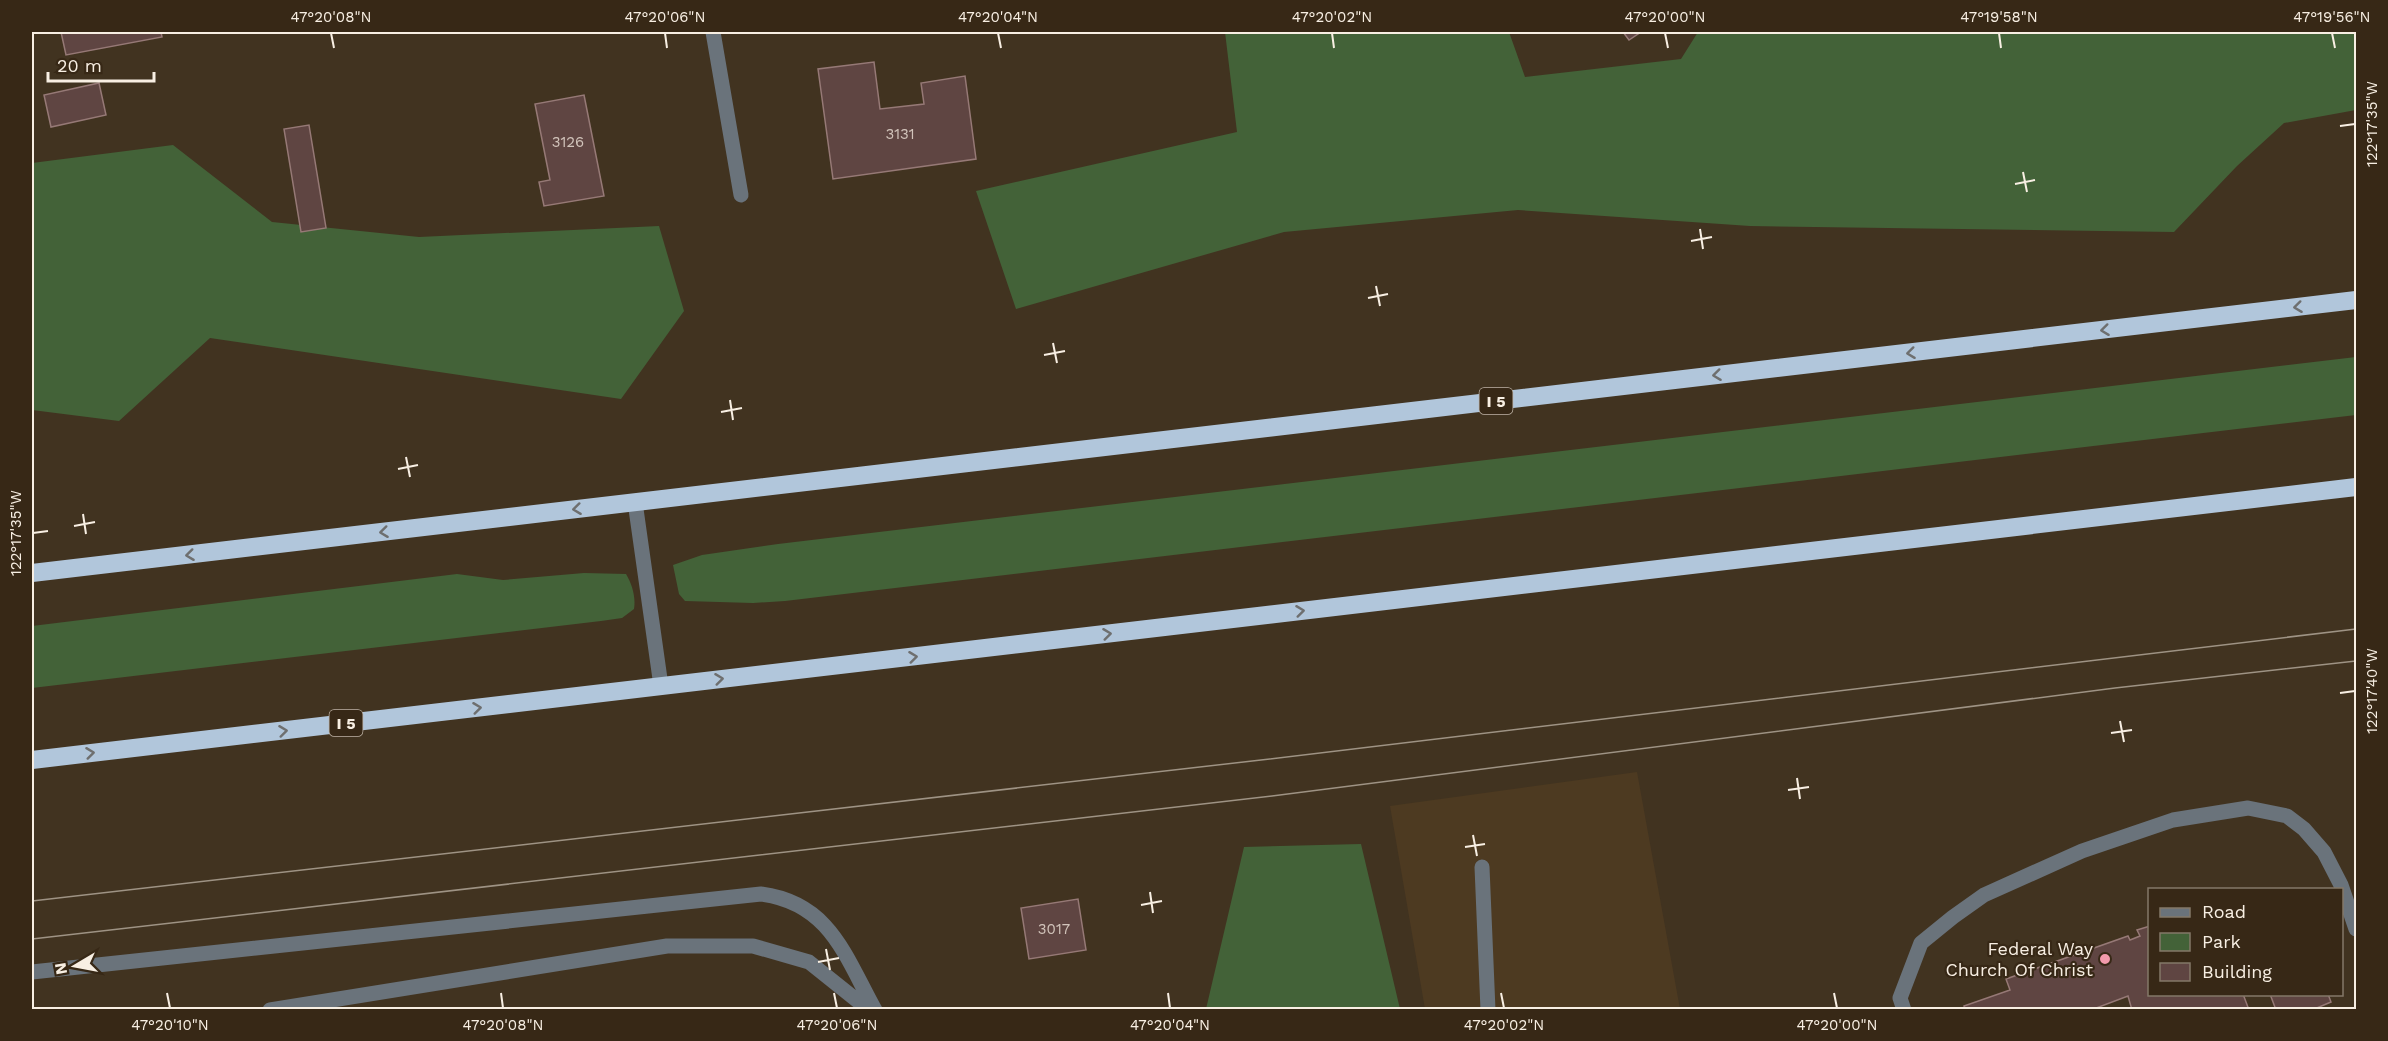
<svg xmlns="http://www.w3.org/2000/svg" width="2388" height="1041" viewBox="0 0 2388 1041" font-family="'Work Sans',sans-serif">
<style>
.built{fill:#4d3a21}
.green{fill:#436238}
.building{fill:#5f4542;stroke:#967976;stroke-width:1.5}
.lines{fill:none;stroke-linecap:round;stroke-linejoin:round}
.service{stroke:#6a737b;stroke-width:15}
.minor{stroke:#6a737b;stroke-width:15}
.motorway{stroke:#b1c6db;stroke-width:18}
.tram{stroke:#9e9384;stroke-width:1.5}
.oneway{stroke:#6e6f6f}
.ticks{fill:none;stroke:#f8efe3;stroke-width:2}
.poi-dot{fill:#f29aac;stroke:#372816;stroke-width:2}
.labels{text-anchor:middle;stroke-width:4.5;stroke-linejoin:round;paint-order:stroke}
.number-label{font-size:15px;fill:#d2c4bb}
.shield{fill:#372816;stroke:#beb3a6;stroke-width:1.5}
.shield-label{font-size:16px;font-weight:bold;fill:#f8efe3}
.poi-label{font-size:18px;fill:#f8efe3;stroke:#372816;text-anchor:end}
.neatline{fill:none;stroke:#f8efe3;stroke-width:2}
.ticks-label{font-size:15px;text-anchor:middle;fill:#f8efe3}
</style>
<rect width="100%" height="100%" fill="#413320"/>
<path class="built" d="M 1637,772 L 1680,1009 L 1425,1009 L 1390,806 Z"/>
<path class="green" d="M 1225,32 L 1509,32 L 1525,77 L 1681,59 L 1698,32 L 2356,32 L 2356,110 L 2284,123 L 2237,166 L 2174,232 L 1750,226 L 1518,210 L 1284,232 L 1016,309 L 976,191 L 1237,132 Z
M 173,145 L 272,222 L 419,237 L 659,226 L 684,311 L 621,399 L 210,338 L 119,421 L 32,410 L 32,163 Z
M 2356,357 L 2356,415 L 785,601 L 753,603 L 685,601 L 679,594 L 673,565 L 702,555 L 778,544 Z
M 584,573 L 626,574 C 632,584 636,597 634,609 L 622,618 L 601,621 L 32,688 L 32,626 L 457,574 L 503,580 Z
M 1361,844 L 1400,1009 L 1206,1009 L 1244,847 Z"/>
<path class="building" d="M 61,32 L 161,32 L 162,37 L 66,55 Z
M 1623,32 L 1641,32 L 1629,40 Z
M 874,62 L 880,109 L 924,104 L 921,83 L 965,76 L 976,159 L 833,179 L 818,69 Z
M 99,83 L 106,115 L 51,127 L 44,95 Z
M 584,95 L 604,196 L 544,206 L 539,182 L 550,180 L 535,104 Z
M 309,125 L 326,228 L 301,232 L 284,129 Z
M 1078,899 L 1086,950 L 1029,959 L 1021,908 Z
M 2150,926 L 2150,994 L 2243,994 L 2249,1010 L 2132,1010 L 2128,996 L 2091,1010 L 1965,1010 L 1964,1006 L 2010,990 L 2006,979 L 2128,936 L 2130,940 L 2140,936 L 2137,930 Z
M 2270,994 L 2328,994 L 2331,1002 L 2312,1010 L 2276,1010 Z"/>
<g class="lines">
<path class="service" d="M 635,502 L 661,686
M 1482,867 L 1488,1010
M 32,972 L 761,894 C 830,903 845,956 875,1010
M 270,1010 L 667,946 L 753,946 L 809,962 L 869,1010
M 1904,1010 L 1900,998 L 1921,943 L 1953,917 L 1984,895 L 2082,851 L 2173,820 L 2248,808 L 2287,816 L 2304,829 L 2324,852 L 2341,885 L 2356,929"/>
<path class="minor" d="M 713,32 L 741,195"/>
<path class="motorway" d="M 32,573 L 2356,300
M 32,760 L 2356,487"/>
<path class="tram" d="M 32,901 L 1261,760 L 2356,629
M 32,939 L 1272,796 L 2115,688 L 2356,661"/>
</g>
<defs><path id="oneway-chevron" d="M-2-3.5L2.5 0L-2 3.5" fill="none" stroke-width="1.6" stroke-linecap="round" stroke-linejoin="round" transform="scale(1.5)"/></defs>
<g class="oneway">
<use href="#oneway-chevron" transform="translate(2298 307) rotate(173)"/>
<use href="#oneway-chevron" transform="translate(2105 330) rotate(173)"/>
<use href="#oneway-chevron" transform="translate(1911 353) rotate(173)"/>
<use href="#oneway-chevron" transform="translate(1717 375) rotate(173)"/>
<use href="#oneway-chevron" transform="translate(577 509) rotate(173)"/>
<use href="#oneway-chevron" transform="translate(384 532) rotate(173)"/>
<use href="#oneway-chevron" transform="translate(190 555) rotate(173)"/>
<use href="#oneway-chevron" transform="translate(1300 611) rotate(-7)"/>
<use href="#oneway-chevron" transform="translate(1107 634) rotate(-7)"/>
<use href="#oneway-chevron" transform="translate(913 657) rotate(-7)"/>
<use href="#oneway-chevron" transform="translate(719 679) rotate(-7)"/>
<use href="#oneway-chevron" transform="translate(477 708) rotate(-7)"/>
<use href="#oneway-chevron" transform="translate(283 731) rotate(-7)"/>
<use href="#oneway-chevron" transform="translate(90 753) rotate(-7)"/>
</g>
<path class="ticks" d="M 331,33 L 334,48M 665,33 L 667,48M 998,33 L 1001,48M 1332,33 L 1334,48M 1665,33 L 1668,48M 1999,33 L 2001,48M 2332,33 L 2335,48M 2340,126 L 2355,124M 2023,172 L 2027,192M 2015,184 L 2035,180M 1700,229 L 1703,249M 1691,241 L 1712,237M 1376,286 L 1380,306M 1368,298 L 1388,294M 1053,343 L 1057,363M 1044,355 L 1065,351M 730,400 L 733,420M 721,412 L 742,408M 406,457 L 410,477M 398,469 L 418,465M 83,514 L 86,534M 74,526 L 95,522M 33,533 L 48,531M 2340,693 L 2355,691M 2120,721 L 2124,742M 2111,733 L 2132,730M 1797,778 L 1800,799M 1788,790 L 1809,787M 1473,835 L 1477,856M 1465,847 L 1485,844M 1150,892 L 1153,913M 1141,905 L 1162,901M 826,949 L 830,970M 818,962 L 839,958M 167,993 L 170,1008M 501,993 L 503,1008M 834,993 L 837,1008M 1168,993 L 1170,1008M 1501,993 L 1504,1008M 1834,993 L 1837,1008"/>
<circle class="poi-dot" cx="2105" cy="959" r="6"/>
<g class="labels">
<g class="number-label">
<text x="900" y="139">3131</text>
<text x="568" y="147">3126</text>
<text x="1054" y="934">3017</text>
</g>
<g class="shield">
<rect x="1479.5" y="388" width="33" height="26" rx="4.5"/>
<rect x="329.5" y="710" width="33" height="26" rx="4.5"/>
</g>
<g class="shield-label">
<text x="1496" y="407">I 5</text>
<text x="346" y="729">I 5</text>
</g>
<g class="poi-label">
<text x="2093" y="955">Federal Way<tspan x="2093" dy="21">Church Of Christ</tspan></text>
</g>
</g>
<rect width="2388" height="1041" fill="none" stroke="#372816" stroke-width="66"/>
<rect x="2148" y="888" width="195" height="108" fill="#372816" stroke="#847868" stroke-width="1.5"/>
<rect x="2160" y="908" width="30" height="9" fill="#6a737b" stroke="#847868" stroke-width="1.5"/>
<text x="2202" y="918" font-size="18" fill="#f8efe3">Road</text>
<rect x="2160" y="933" width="30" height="18" fill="#436238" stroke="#847868" stroke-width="1.5"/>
<text x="2202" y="948" font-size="18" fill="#f8efe3">Park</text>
<rect x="2160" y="963" width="30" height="18" fill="#5f4542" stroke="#847868" stroke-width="1.5"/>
<text x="2202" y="978" font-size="18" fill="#f8efe3">Building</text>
<g transform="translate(75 966) rotate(260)" stroke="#372816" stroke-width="4.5" paint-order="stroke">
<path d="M0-4.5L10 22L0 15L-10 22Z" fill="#f8efe3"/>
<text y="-9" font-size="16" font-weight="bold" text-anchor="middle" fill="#f8efe3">N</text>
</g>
<path d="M48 72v9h106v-9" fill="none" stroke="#f8efe3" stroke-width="3"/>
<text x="57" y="72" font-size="18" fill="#f8efe3" stroke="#372816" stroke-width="4.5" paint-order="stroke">20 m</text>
<rect x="33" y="33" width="2322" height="975" class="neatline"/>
<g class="ticks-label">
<text x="331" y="22">47°20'08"N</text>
<text x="665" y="22">47°20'06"N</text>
<text x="998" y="22">47°20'04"N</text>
<text x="1332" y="22">47°20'02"N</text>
<text x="1665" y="22">47°20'00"N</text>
<text x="1999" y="22">47°19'58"N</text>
<text x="2332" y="22">47°19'56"N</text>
<text transform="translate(2372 124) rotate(-90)" y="5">122°17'35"W</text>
<text transform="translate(16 533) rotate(-90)" y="5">122°17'35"W</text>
<text transform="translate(2372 691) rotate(-90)" y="5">122°17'40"W</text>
<text x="170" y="1030">47°20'10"N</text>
<text x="503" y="1030">47°20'08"N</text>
<text x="837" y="1030">47°20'06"N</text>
<text x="1170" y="1030">47°20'04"N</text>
<text x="1504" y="1030">47°20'02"N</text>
<text x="1837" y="1030">47°20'00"N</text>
</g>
</svg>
